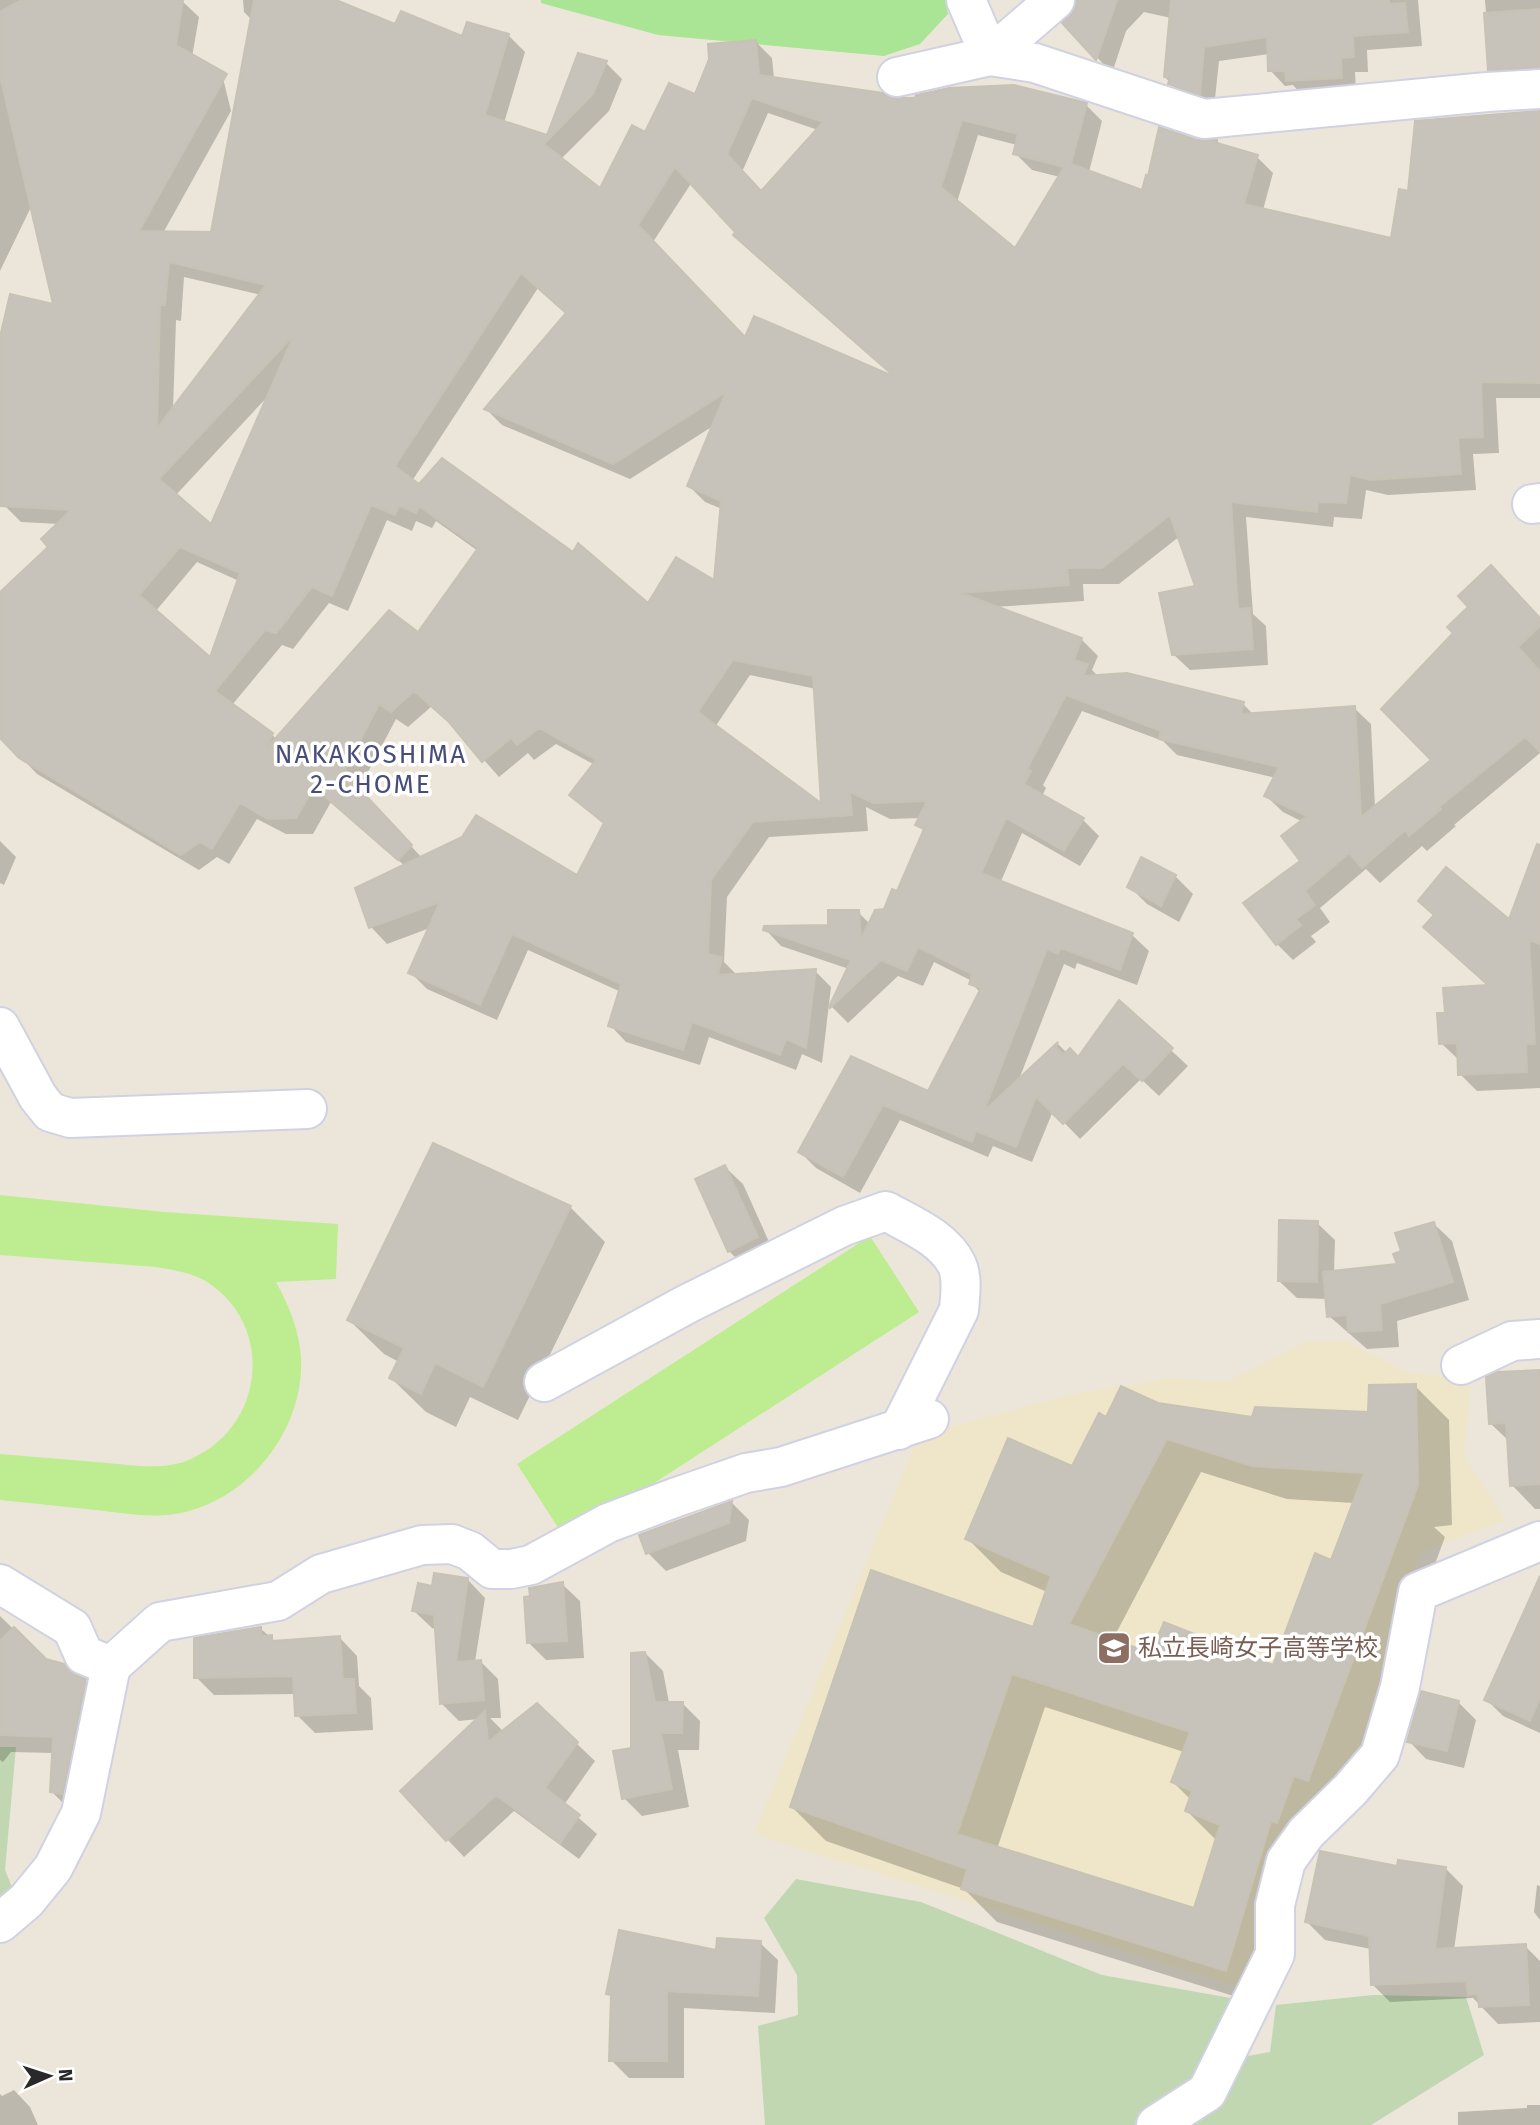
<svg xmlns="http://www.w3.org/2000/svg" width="1540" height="2125" viewBox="0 0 1540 2125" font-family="'Fira Sans','Noto Sans JP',sans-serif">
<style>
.education{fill:#efe6c9}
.green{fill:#a9e595}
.cemetery{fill:#c0d7b1}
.pitch{fill:#bded90}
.shadow{fill:#0003;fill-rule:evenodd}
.building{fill:#c7c3ba;stroke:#c7c2b4;stroke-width:2;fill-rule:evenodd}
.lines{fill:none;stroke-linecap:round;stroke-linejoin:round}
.minor-casing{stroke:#d0d2e3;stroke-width:42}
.minor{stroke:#fff;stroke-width:38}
.labels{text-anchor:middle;stroke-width:7;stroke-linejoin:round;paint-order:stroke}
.education-label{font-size:24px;fill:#785e54;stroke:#fff;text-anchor:start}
.neighbourhood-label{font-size:26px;letter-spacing:2px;fill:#484d7b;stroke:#fff}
</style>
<rect width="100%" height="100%" fill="#ece6da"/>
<path class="education" d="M 1305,1342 L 1349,1342 L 1409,1373 L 1471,1379 L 1464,1456 L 1506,1520 L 1418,1554 L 1377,1743 L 1284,1844 L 1269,1953 L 1244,1989 L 754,1834 L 919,1435 L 1073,1394 L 1170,1378 L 1226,1382 Z"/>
<path class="green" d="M 541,0 L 945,0 L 948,14 L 920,44 L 884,56 L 658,35 L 541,3 Z"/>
<path class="cemetery" d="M 0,1747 L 16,1747 L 5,1870 L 14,1892 L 0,1907 Z
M 796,1879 L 921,1902 L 1102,1975 L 1236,1999 L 1196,2081 L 1144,2125 L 765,2125 L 758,2026 L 798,2015 L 797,1975 L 764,1918 Z
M 1373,1995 L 1466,1997 L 1484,2055 L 1371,2125 L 1180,2125 L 1242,2057 L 1270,2052 L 1276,2005 Z"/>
<path class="pitch" d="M 0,1195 L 164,1212 L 338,1224 L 336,1279 L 276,1282 C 289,1305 299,1330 301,1357 C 305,1430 248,1502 175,1514 C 149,1518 122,1513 96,1510 C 64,1507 32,1503 0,1500 L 0,1454 C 32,1457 64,1459 96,1462 C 126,1464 162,1472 191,1459 C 266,1426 276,1321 202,1279 C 188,1272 172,1270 156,1267 L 0,1255 Z
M 870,1236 L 919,1312 L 566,1540 L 517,1464 Z"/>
<path class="shadow" d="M 0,0 L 177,0 L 182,1 L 199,17 L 192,57 L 207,65 L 224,82 L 231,111 L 163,233 L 212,234 L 252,20 L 244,12 L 243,0 L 328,0 L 396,27 L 463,38 L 468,24 L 509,36 L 525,52 L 504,123 L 548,137 L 606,63 L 622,79 L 609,111 L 561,159 L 601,190 L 646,134 L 696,96 L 755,41 L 772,58 L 774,79 L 891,100 L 1086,105 L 1102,121 L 1089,172 L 1144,192 L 1197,142 L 1217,141 L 1222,146 L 1257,157 L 1273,173 L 1263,210 L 1392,240 L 1410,193 L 1540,125 L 1540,398 L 1496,398 L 1499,453 L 1473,454 L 1476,490 L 1388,495 L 1366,490 L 1362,519 L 1334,517 L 1333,527 L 1246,517 L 1253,614 L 1266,626 L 1268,665 L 1190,670 L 1173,654 L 1198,588 L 1180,536 L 1119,584 L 1083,584 L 1084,601 L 995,607 L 1081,639 L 1098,656 L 1092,670 L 1099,677 L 1243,704 L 1254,715 L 1354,708 L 1371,724 L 1375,807 L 1433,760 L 1383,709 L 1540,619 L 1540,753 L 1454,825 L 1456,826 L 1427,851 L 1422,846 L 1380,883 L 1366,869 L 1320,908 L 1330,922 L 1311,936 L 1316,942 L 1293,960 L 1277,944 L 1303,861 L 1303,822 L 1283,812 L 1266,796 L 1276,778 L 1177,755 L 1163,741 L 1082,711 L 1043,785 L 1046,788 L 1042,796 L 1083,820 L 1099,836 L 1080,866 L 1022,833 L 1001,881 L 1132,935 L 1149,951 L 1137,985 L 1077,963 L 1075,969 L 1064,964 L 1018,1082 L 1058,1044 L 1067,1053 L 1078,1059 L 1119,1002 L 1188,1066 L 1159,1096 L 1141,1079 L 1080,1139 L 1053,1111 L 1032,1162 L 993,1146 L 988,1157 L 900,1120 L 860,1193 L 816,1168 L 800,1152 L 852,1059 L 929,1093 L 981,993 L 971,983 L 972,981 L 934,962 L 923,986 L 898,976 L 848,1023 L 831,1006 L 849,969 L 781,946 L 765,929 L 830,927 L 858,912 L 870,924 L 885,911 L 897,893 L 924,831 L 918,824 L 921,818 L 890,819 L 866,807 L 868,831 L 769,837 L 727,897 L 724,962 L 738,976 L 815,971 L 831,987 L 822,1063 L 802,1054 L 796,1070 L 709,1037 L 700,1065 L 626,1042 L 610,1025 L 621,992 L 528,950 L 497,1020 L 427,989 L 410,972 L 430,928 L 387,944 L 371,927 L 357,889 L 405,866 L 331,802 L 313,834 L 286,834 L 257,819 L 229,864 L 217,857 L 199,870 L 37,774 L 0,735 L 0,593 L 51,547 L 59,524 L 21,522 L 4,505 L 0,494 L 0,345 L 55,306 L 32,205 L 0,271 ZM 768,113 L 818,130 L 762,193 L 742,172 ZM 978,135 L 1017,145 L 1015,153 L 1032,170 L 1060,177 L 1015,251 L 957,202 ZM 692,182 L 738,232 L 735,235 L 751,252 L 897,379 L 745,340 L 653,242 ZM 184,277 L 261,295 L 173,409 L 176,320 L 181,321 ZM 538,288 L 568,314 L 486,409 L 502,425 L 630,479 L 713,426 L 689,486 L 705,502 L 722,509 L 715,583 L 648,605 L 412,481 ZM 269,395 L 212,527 L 175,496 ZM 387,520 L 412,531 L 416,521 L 432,528 L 436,521 L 478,551 L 419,634 L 277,739 L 232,705 L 282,645 L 293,649 L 329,603 L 348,611 ZM 197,562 L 239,581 L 211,660 L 155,612 ZM 750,675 L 816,689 L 823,806 L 715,727 ZM 432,706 L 455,727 L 499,777 L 528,753 L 534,760 L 556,744 L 595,765 L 571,795 L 605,825 L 578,878 L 422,858 L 359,789 L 396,719 L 408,727 Z
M 1078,0 L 1418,0 L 1422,46 L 1367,50 L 1368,72 L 1355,72 L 1356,92 L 1302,95 L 1293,85 L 1285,86 L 1270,70 L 1269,54 L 1219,61 L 1214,108 L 1185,99 L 1165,77 L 1171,18 L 1144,12 L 1126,31 L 1112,73 L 1064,23 L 1077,9 Z
M 1485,0 L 1540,0 L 1540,82 L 1505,84 L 1490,69 Z
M 0,841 L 16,857 L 4,885 L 0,883 Z
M 1175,876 L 1193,894 L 1179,922 L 1147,904 L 1129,886 Z
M 1540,892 L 1540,1088 L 1477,1091 L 1460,1074 L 1459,1060 L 1441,1043 L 1447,1015 L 1491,986 L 1510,922 Z
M 433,1146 L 570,1207 L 605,1242 L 518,1420 L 470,1397 L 456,1427 L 426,1412 L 391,1378 L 399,1362 L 384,1354 L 349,1320 Z
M 725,1167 L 743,1184 L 775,1255 L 747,1269 L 729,1251 Z
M 1317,1223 L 1335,1240 L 1334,1272 L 1399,1266 L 1403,1252 L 1434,1224 L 1452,1241 L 1469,1300 L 1397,1321 L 1399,1347 L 1367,1349 L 1329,1316 L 1328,1299 L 1297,1298 L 1279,1281 Z
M 1540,1372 L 1540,1509 L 1535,1509 L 1512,1485 L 1509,1441 L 1491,1424 Z
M 1415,1386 L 1449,1420 L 1452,1525 L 1434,1527 L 1445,1537 L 1342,1814 L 1305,1853 L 1259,2004 L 997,1922 L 964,1889 L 826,1841 L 792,1807 L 1034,1629 L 1047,1592 L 1001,1572 L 967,1538 L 1072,1468 L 1107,1419 L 1157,1404 L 1254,1419 L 1370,1414 ZM 1201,1472 L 1287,1499 L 1354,1503 L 1333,1562 L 1274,1667 L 1152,1656 L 1112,1641 ZM 1045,1707 L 1184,1752 L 1173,1782 L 1191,1800 L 1187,1811 L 1217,1841 L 1195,1910 L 997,1849 Z
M 732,1503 L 749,1520 L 746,1541 L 666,1571 L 648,1553 L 641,1536 Z
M 468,1580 L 485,1598 L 475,1662 L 480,1661 L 498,1679 L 501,1718 L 490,1718 L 504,1732 L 537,1706 L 595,1761 L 564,1805 L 597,1834 L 579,1859 L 514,1811 L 464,1857 L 447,1839 L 479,1719 L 459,1721 L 441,1703 L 436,1629 L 432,1628 L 414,1611 L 434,1588 Z
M 562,1584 L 580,1601 L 584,1658 L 546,1660 L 528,1642 Z
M 1540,1590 L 1540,1733 L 1503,1716 L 1486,1699 Z
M 0,1616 L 45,1660 L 85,1681 L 103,1699 L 69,1809 L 52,1792 L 54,1753 L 11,1752 L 3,1762 L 0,1760 Z
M 261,1629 L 276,1642 L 340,1638 L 357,1656 L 359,1686 L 371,1698 L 373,1730 L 315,1733 L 297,1715 L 296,1694 L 214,1695 L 196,1677 Z
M 645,1653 L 663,1671 L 669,1703 L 682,1703 L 700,1721 L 699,1750 L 678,1750 L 689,1807 L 642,1816 L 624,1798 Z
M 1458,1702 L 1476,1720 L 1464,1768 L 1426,1759 L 1409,1741 Z
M 1445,1868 L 1463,1886 L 1454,1950 L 1525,1946 L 1540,1961 L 1540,2022 L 1498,2024 L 1473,1998 L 1390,2002 L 1372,1984 L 1371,1949 L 1325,1940 L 1307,1922 L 1398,1869 Z
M 1537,1885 L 1540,1886 L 1540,1920 L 1534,1912 Z
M 760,1943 L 778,1960 L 775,2013 L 684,2008 L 684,2078 L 629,2078 L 611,2060 L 612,1998 L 608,1993 L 718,1952 Z
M 14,2090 L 30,2107 L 38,2125 L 0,2125 L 0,2094 L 2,2096 Z
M 1527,2105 L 1540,2105 L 1540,2125 L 1458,2125 L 1458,2112 L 1527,2108 Z"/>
<path class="building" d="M 21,0 L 183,0 L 176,45 L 227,74 L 139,231 L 211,232 L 254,0 L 336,0 L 395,24 L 401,11 L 462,36 L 467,22 L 509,34 L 485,115 L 547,135 L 578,53 L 607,61 L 593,94 L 544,144 L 600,188 L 632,125 L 645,132 L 669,83 L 695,94 L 709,59 L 708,44 L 756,40 L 759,75 L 883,93 L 891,98 L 915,98 L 916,95 L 949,88 L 1014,85 L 1087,103 L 1071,164 L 1142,190 L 1146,175 L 1148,176 L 1159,127 L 1197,140 L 1217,140 L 1217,143 L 1258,155 L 1244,204 L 1391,238 L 1399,189 L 1408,191 L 1415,121 L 1540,111 L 1540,383 L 1481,382 L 1483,437 L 1458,438 L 1461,474 L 1371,480 L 1350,475 L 1346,503 L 1318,502 L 1317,512 L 1231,502 L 1238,609 L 1250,608 L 1253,649 L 1172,655 L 1159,593 L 1195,586 L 1170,515 L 1102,568 L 1067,568 L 1069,585 L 961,593 L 1082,638 L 1074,660 L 1088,664 L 1083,676 L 1127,673 L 1244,702 L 1241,714 L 1355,706 L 1361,817 L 1431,760 L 1381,709 L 1453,633 L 1447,627 L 1468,607 L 1458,596 L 1491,565 L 1540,618 L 1540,626 L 1518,647 L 1540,671 L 1540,752 L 1525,737 L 1439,807 L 1441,809 L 1409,836 L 1405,830 L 1362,868 L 1349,853 L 1305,891 L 1315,905 L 1296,919 L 1301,925 L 1276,945 L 1243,903 L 1300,861 L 1281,836 L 1307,816 L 1264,796 L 1279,767 L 1159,739 L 1161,731 L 1066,695 L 1027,769 L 1031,771 L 1024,784 L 1084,818 L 1064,851 L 1006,818 L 981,873 L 1133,933 L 1120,970 L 1061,948 L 1058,954 L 1047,949 L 984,1111 L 1058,1042 L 1056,1047 L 1063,1055 L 1070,1048 L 1078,1057 L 1119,1000 L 1173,1048 L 1142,1081 L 1123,1064 L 1063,1124 L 1036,1097 L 1016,1147 L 976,1131 L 972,1142 L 883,1105 L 843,1177 L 798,1152 L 851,1056 L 928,1091 L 981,988 L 969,984 L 972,974 L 918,947 L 907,971 L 881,960 L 830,1008 L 829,1007 L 851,960 L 763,930 L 764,926 L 828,925 L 828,910 L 859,910 L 861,939 L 875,910 L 884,909 L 892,889 L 897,891 L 924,829 L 915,825 L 927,801 L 873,803 L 850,792 L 852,815 L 753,822 L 711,880 L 708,954 L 722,957 L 718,975 L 816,969 L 806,1048 L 786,1039 L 780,1055 L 692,1022 L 683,1050 L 608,1026 L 621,984 L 512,934 L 480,1005 L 408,973 L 440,902 L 369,928 L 355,888 L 462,837 L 476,815 L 577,875 L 604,823 L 569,795 L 596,760 L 539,728 L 517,745 L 511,738 L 482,762 L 449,722 L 414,691 L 391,712 L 379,704 L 344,772 L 412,845 L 398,860 L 314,787 L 296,818 L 268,819 L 240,803 L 212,849 L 200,842 L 181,855 L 19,758 L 0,738 L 0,592 L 48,547 L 41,539 L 71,510 L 0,506 L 0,337 L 10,294 L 53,304 L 0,76 L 0,12 ZM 752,98 L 823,122 L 761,191 L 727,154 ZM 962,120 L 1018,134 L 1013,154 L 1064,167 L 1015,248 L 941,187 ZM 675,167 L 735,232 L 733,235 L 895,377 L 754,316 L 745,337 L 638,225 ZM 169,262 L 266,285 L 157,428 L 160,305 L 165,305 ZM 521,273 L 566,313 L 484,409 L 613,464 L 726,392 L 687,486 L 721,501 L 714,580 L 676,557 L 648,603 L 578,543 L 573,552 L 442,458 L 419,484 L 395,466 ZM 294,335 L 211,524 L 159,479 ZM 371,505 L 395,515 L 399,506 L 416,513 L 419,506 L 478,548 L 418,632 L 389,610 L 266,749 L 273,733 L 215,691 L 265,630 L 276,633 L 312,587 L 332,596 ZM 180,547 L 240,573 L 210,657 L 139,595 ZM 733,660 L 813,676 L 821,803 L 698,712 Z
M 1076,0 L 1117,0 L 1096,60 L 1062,23 L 1075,8 Z
M 1171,0 L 1389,0 L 1389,4 L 1405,3 L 1408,32 L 1353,36 L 1354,57 L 1341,58 L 1342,78 L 1286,81 L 1285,71 L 1268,71 L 1267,37 L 1204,47 L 1200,95 L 1168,84 L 1170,78 L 1164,77 Z
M 1540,9 L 1540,67 L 1488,70 L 1484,13 Z
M 1537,844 L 1540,845 L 1540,944 L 1529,940 L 1535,1044 L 1526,1044 L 1527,1072 L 1458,1075 L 1457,1043 L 1439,1044 L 1437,1013 L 1445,1013 L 1443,988 L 1488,985 L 1423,927 L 1434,915 L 1418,901 L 1446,867 L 1509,919 Z
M 1141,857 L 1176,875 L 1161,906 L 1127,887 Z
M 433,1143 L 571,1206 L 483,1387 L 435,1363 L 421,1394 L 389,1378 L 404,1348 L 347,1320 Z
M 725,1165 L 758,1237 L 728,1252 L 695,1179 Z
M 1279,1220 L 1318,1221 L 1317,1282 L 1278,1281 Z
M 1434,1222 L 1453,1282 L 1380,1304 L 1382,1330 L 1348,1332 L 1347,1315 L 1327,1317 L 1323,1272 L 1397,1264 L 1393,1254 L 1401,1251 L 1395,1233 Z
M 1540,1370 L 1540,1484 L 1510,1486 L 1506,1423 L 1489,1424 L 1486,1377 L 1497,1372 Z
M 1416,1384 L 1418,1485 L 1308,1781 L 1294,1776 L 1277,1823 L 1271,1821 L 1226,1971 L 961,1889 L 967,1869 L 790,1807 L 871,1570 L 1033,1627 L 1051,1576 L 965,1539 L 1008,1438 L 1072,1466 L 1099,1413 L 1106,1417 L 1121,1386 L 1158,1403 L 1252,1417 L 1255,1407 L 1368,1412 L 1369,1385 ZM 1167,1439 L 1252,1466 L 1364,1473 L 1331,1560 L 1315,1553 L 1273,1665 L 1164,1622 L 1151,1653 L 1069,1624 ZM 1012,1674 L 1190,1732 L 1171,1782 L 1192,1791 L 1185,1811 L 1220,1825 L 1194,1908 L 957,1834 Z
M 732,1501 L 729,1523 L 646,1554 L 639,1535 Z
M 434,1573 L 468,1578 L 456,1662 L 481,1660 L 484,1700 L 440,1704 L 434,1615 L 412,1611 L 418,1583 L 432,1586 Z
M 1540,1576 L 1540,1698 L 1530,1721 L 1484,1700 Z
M 563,1582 L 567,1641 L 527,1643 L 524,1597 L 530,1596 L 529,1588 Z
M 14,1627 L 46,1659 L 64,1664 L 75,1675 L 86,1679 L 62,1794 L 50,1792 L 53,1737 L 0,1735 L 0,1641 Z
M 261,1627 L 261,1636 L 272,1635 L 272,1641 L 340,1636 L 343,1679 L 354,1679 L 356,1713 L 295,1716 L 293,1676 L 194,1678 L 194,1638 Z
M 645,1652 L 655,1702 L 683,1702 L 682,1733 L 661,1733 L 672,1789 L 622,1799 L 613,1751 L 631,1748 L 631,1653 Z
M 1421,1691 L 1459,1701 L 1447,1751 L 1407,1742 Z
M 537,1703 L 578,1742 L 545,1788 L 580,1815 L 560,1843 L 496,1795 L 446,1841 L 400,1791 L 485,1711 L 488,1742 Z
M 1320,1851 L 1397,1866 L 1398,1860 L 1446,1867 L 1435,1949 L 1526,1944 L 1529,2005 L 1479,2007 L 1478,1994 L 1468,1995 L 1466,1981 L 1371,1985 L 1369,1936 L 1305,1922 Z
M 619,1930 L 716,1950 L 717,1938 L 761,1941 L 758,1996 L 667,1991 L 667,2061 L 609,2061 L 611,1995 L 606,1994 Z"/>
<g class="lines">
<g class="minor-casing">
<path id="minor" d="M 966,0 L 990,56
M 990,56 L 1055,0
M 897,77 L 990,56 L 1035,63 L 1204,119 L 1487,92 L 1540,89
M 1532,504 L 1540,503
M 0,1027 L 38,1097 L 50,1112 L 70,1118 L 307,1109
M 1461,1365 L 1512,1341 L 1540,1339
M 544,1382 L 687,1304 L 844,1226 L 886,1211 C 911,1225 944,1238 957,1265 C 963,1278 960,1296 959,1310 L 899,1430
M 0,1584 L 72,1628 L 84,1655 L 111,1666
M 0,1923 L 26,1901 L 53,1868 L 81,1813 L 111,1666 L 160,1622 L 278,1601 L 321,1574 L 422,1545 L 452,1544 L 470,1551 L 492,1569 L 511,1569 L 531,1565 L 608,1523 L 674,1498 L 746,1473 L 781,1467 L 929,1419
M 1156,2125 L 1207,2092 L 1275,1954 L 1275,1905 L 1286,1861 L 1306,1833 L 1350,1790 L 1380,1755 L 1400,1687 L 1418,1592 L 1540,1541"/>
</g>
<use href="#minor" class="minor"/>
</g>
<defs>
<g id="school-square" transform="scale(1.75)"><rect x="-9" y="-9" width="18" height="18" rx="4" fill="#8d6e63" stroke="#fff"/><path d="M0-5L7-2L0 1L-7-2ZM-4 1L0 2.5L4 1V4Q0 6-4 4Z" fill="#fff"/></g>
</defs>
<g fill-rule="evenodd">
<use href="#school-square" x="1114" y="1648"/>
</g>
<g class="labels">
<g class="education-label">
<text x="1138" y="1656">私立長崎女子高等学校</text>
</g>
<g class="neighbourhood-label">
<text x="371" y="763">NAKAKOSHIMA<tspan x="371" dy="30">2-CHOME</tspan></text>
</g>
</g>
<g transform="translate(49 2076) rotate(87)" stroke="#ffffff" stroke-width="5" paint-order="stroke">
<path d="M0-5L12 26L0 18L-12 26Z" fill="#292929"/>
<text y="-10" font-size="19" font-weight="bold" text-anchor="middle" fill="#292929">N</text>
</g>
</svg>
